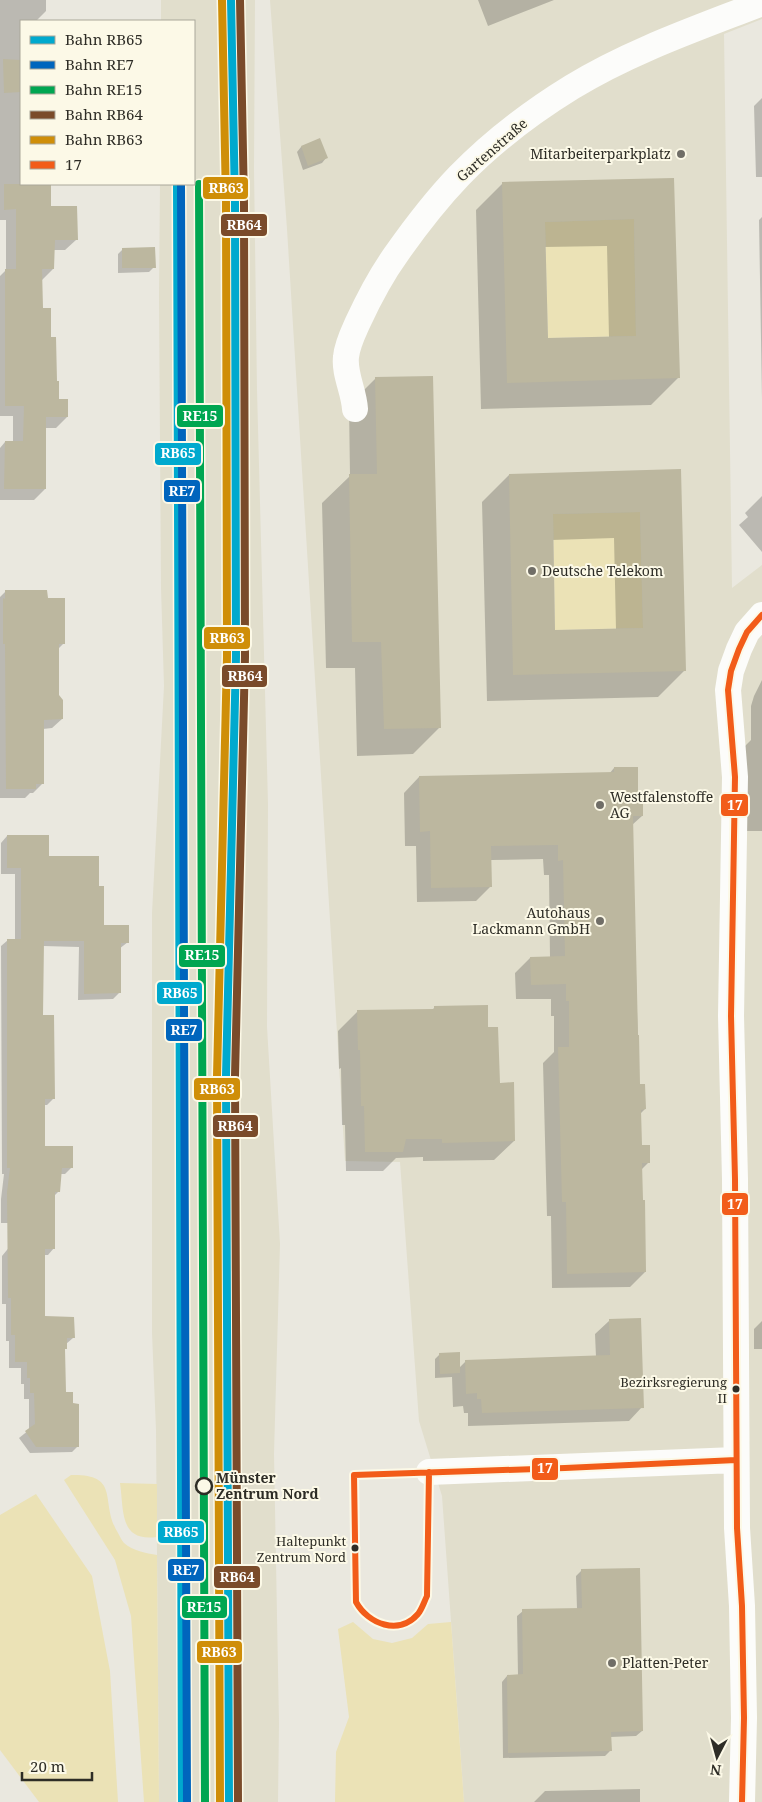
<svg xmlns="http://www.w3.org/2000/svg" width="762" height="1802" viewBox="0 0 762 1802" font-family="'Noto Serif',serif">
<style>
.built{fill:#e1decc}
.green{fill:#ebe2b6}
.shadow{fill:#0003;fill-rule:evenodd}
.building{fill:#bcb79f;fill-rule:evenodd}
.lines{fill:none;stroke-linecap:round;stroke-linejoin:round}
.minor{stroke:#fcfcfa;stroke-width:26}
.bus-1-casing{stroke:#fcf9e7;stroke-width:10}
.bus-1{stroke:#f25c19;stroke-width:6}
.rail-1-casing{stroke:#fcf9e7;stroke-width:11}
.rail-2-casing{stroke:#fcf9e7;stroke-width:11}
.rail-3-casing{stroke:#fcf9e7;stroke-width:11}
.rail-4-casing{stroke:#fcf9e7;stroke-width:11}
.rail-5-casing{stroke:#fcf9e7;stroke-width:11}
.rail-1{stroke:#00a9ce;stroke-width:8}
.rail-2{stroke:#0065bd;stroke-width:8}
.rail-3{stroke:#00a651;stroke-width:8}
.rail-4{stroke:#7a4b2a;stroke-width:8}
.rail-5{stroke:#cf8e08;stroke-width:8}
.poi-dot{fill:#706e67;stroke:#fcf9e7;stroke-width:2}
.bus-dot{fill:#2e2d26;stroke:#fcf9e7;stroke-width:2}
.stop-dot{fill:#fcf9e7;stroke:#2e2d26;stroke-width:2.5}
.labels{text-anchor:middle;stroke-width:4;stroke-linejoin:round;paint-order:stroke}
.bus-label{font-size:13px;fill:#2e2d26;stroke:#fcf9e7;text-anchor:end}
.street-label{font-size:14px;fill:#2e2d26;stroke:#fcf9e7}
.poi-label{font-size:14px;fill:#2e2d26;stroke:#fcf9e7;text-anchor:start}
.stop-label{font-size:14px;font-weight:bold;fill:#2e2d26;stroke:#fcf9e7;text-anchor:start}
.line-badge{stroke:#fcf9e7;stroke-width:2}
.badge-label{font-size:14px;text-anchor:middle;font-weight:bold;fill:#fff}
</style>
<rect width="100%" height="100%" fill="#eae8df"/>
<path class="built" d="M 161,0 L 255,0 L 254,168 L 257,390 L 268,804 L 267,1027 L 280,1244 L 274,1454 L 279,1723 L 278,1802 L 159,1802 L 156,1430 L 152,1333 L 152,913 L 164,686 L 161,588 L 159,295 L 160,184 L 194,184 L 194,21 L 161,21 Z
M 270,0 L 762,0 L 762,19 L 724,34 L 732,588 L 762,565 L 762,1802 L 464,1802 L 442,1496 L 419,1421 L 400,1162 L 345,1161 L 287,229 Z"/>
<path class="green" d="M 634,219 L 636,336 L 548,338 L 545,222 Z
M 640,512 L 643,628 L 555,630 L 553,514 Z
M 71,1475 C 122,1474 99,1502 118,1533 C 120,1536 121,1540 124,1543 C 133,1551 146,1553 157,1555 L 159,1802 L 144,1802 L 131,1616 L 115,1560 L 64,1480 Z
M 120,1483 L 157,1484 L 157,1537 C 119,1542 124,1511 120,1483 Z
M 36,1494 L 92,1576 L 110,1671 L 118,1802 L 39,1802 L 0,1750 L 0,1515 Z
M 353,1622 L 373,1639 L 392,1643 L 412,1638 L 428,1624 L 451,1622 L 464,1802 L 335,1802 L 336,1752 L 349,1717 L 338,1629 Z"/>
<path class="shadow" d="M 0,0 L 46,0 L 46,11 L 36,21 L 21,21 L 21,184 L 49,184 L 50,208 L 76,240 L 65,250 L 53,250 L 53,269 L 42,280 L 42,309 L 50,339 L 58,400 L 67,417 L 56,428 L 45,428 L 45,489 L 34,500 L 0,500 L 0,448 L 5,442 L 13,442 L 13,416 L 0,416 L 0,276 L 6,270 L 6,220 L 0,220 Z
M 478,0 L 554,0 L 488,26 Z
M 762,98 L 762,177 L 756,177 L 754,106 Z
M 320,140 L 326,158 L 322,163 L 303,170 L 297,152 L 301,147 Z
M 673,179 L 678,378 L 651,405 L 481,409 L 476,210 L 503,183 ZM 607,246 L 609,338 L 547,339 L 545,247 Z
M 762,217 L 762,399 L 759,220 Z
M 123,249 L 154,267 L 149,272 L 118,273 L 118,254 Z
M 376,378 L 440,727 L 413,754 L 357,756 L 355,668 L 326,668 L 322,503 L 350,476 L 349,405 Z
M 680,471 L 685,670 L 658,697 L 487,701 L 482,502 L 509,475 ZM 614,538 L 616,630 L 554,632 L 552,540 Z
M 762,496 L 762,552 L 739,525 L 748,517 L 745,513 Z
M 6,591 L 46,600 L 64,643 L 58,649 L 58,695 L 62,719 L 52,728 L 43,729 L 43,783 L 33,793 L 30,793 L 25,798 L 0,798 L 0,597 Z
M 762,680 L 762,831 L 745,831 L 744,747 L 751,740 L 751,706 L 754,696 Z
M 614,768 L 637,795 L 642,816 L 632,825 L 639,1085 L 645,1109 L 640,1114 L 641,1147 L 649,1162 L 641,1170 L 645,1272 L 630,1287 L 552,1288 L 551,1216 L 547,1216 L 543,1063 L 554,1052 L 554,1016 L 551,1016 L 551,999 L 516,999 L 515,973 L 530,958 L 550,958 L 549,875 L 544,875 L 543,859 L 491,860 L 491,886 L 476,901 L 417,902 L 416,846 L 405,846 L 404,793 L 419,777 L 609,774 Z
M 7,836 L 48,857 L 97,888 L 102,926 L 128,942 L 119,949 L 119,993 L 113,999 L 78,1000 L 79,947 L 43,946 L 42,1016 L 53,1099 L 47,1105 L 43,1105 L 44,1147 L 72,1167 L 65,1174 L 60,1174 L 59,1191 L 54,1196 L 54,1248 L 48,1255 L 43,1255 L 43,1317 L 73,1338 L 66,1344 L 64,1350 L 65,1394 L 78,1446 L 72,1452 L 30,1453 L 19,1438 L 29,1430 L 29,1399 L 24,1399 L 24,1384 L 21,1384 L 21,1368 L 9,1368 L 9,1341 L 6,1341 L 6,1304 L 2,1304 L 2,1256 L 29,1223 L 1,1223 L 1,1199 L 4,1174 L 2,1174 L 1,946 L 8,940 L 15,940 L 15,874 L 1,874 L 1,843 Z
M 435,1007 L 487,1028 L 498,1084 L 514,1141 L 494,1160 L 423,1161 L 423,1157 L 396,1158 L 383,1171 L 346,1171 L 345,1125 L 342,1125 L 341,1068 L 339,1069 L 338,1031 L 357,1012 L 432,1010 Z
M 609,1321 L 642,1407 L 629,1421 L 468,1426 L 468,1413 L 464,1413 L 463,1406 L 453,1407 L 452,1377 L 435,1378 L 435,1359 L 440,1354 L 459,1368 L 466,1361 L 596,1357 L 595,1334 Z
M 762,1321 L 762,1349 L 754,1349 L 754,1329 Z
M 582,1570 L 642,1731 L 636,1736 L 610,1737 L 610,1751 L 605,1756 L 503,1758 L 502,1682 L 507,1676 L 518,1676 L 517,1616 L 523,1611 L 577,1609 L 576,1576 Z
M 640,1789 L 640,1802 L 534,1802 L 545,1791 Z"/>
<path class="building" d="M 3,59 L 21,60 L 21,92 L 4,93 Z
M 320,138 L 328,158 L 308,166 L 301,146 Z
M 674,178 L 680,378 L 507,383 L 502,182 ZM 634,219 L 636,336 L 548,338 L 545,222 Z
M 4,184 L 51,184 L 51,206 L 77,206 L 78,240 L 55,240 L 54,269 L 42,269 L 43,308 L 51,308 L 51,337 L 56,337 L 57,381 L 59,381 L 59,399 L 68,399 L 68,417 L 46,417 L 46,489 L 4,489 L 5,441 L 23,441 L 24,406 L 5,406 L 5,269 L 16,269 L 16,209 L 4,210 Z
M 155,247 L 156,268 L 122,268 L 122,248 Z
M 433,376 L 441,728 L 384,729 L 381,642 L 352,642 L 349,474 L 377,474 L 375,377 Z
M 681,469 L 686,671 L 513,675 L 509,474 ZM 640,512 L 643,628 L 555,630 L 553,514 Z
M 5,590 L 47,590 L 48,598 L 65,598 L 65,644 L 59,644 L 59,695 L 63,700 L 63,719 L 44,720 L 44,784 L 36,784 L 36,789 L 6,789 L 5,644 L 3,644 L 3,598 L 5,599 Z
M 614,767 L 638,767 L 638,794 L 643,794 L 643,816 L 633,816 L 638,1035 L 639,1035 L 640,1084 L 645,1084 L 646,1109 L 641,1110 L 642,1145 L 650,1145 L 650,1163 L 642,1163 L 643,1200 L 645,1200 L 646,1272 L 567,1274 L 566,1202 L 562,1202 L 558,1047 L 569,1047 L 569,1001 L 566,1001 L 566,984 L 531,985 L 530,957 L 565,956 L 563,860 L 558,861 L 558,845 L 491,846 L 492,887 L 431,888 L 430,831 L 420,832 L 419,776 L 614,772 Z
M 7,835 L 49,835 L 49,856 L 99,856 L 99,886 L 104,886 L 104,925 L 129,925 L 129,943 L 121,943 L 121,993 L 84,994 L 84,941 L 44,941 L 43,1015 L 54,1015 L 55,1099 L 45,1099 L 45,1146 L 73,1146 L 73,1168 L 62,1168 L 60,1192 L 55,1192 L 55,1249 L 45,1249 L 45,1316 L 74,1317 L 75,1338 L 67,1338 L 67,1349 L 65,1349 L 66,1392 L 73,1392 L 73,1403 L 79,1404 L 79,1447 L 36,1447 L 25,1431 L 35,1424 L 34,1393 L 30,1393 L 30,1378 L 27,1378 L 27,1362 L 15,1362 L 15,1335 L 11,1335 L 11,1298 L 8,1298 L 7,1192 L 10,1168 L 7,1168 L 7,939 L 21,939 L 21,868 L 7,868 Z
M 488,1005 L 488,1027 L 498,1027 L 500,1083 L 514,1082 L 515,1141 L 442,1143 L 442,1139 L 406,1139 L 403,1152 L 365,1152 L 364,1106 L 361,1106 L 360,1050 L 358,1050 L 357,1010 L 434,1009 L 434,1006 Z
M 641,1318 L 644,1408 L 482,1413 L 481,1399 L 477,1399 L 477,1393 L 466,1394 L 465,1360 L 610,1355 L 609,1319 Z
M 460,1352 L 460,1373 L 440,1374 L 439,1353 Z
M 640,1568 L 643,1731 L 611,1732 L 612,1751 L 508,1753 L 507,1675 L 523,1674 L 522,1609 L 582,1608 L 581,1569 Z"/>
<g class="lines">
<path class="minor" d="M 355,409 C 354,391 344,374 346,357 C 347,345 353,333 358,322 C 370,296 381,275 397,253 C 416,226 436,200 459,176 C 491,143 533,111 572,87 C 631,51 698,28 762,3
M 429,1472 L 736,1460
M 742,1802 L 744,1718 L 742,1606 L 737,1528 L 735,1179 L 731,1016 L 735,777 L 728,690 L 731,671 L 739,649 L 747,632 L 762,615"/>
<g class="bus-1-casing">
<path id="bus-1" d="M 354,1475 L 565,1468 L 736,1460
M 354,1475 L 356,1602 C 368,1624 399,1636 418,1614 C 422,1609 424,1602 427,1596 L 429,1472
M 742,1802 L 744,1718 L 742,1606 L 737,1528 L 735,1179 L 731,1016 L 735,777 L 728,690 L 731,671 L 739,649 L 747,632 L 762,615"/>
</g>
<use href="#bus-1" class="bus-1"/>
<g class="rail-1-casing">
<path id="rail-1" d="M 177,184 L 182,1802
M 229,1802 L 226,1076 L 236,657 L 235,203 L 231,0"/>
</g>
<g class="rail-2-casing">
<path id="rail-2" d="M 181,184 L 187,1802"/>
</g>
<g class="rail-3-casing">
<path id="rail-3" d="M 199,184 L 205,1802"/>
</g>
<g class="rail-4-casing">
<path id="rail-4" d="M 238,1802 L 235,1076 L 245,657 L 244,203 L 240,0"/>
</g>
<g class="rail-5-casing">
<path id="rail-5" d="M 220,1802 L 217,1076 L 227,657 L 226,203 L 222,0"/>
</g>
<use href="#rail-1" class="rail-1"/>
<use href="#rail-2" class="rail-2"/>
<use href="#rail-3" class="rail-3"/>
<use href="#rail-4" class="rail-4"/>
<use href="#rail-5" class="rail-5"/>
</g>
<g class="poi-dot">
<circle cx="681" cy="154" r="5"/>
<circle cx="532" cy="571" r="5"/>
<circle cx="600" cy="805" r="5"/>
<circle cx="600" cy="921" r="5"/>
<circle cx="612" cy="1663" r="5"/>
</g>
<g class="bus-dot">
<circle cx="736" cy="1389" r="4.5"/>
<circle cx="355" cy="1548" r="4.5"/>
</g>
<circle class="stop-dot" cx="204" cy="1486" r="8"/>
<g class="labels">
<g class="bus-label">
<text x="727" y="1387">Bezirksregierung<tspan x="727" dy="16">II</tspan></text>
<text x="346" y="1546">Haltepunkt<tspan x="346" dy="16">Zentrum Nord</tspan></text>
</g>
<g class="street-label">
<text transform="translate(492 150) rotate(-41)" y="5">Gartenstraße</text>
</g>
<g class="poi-label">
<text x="671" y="159" text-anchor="end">Mitarbeiterparkplatz</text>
<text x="542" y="576">Deutsche Telekom</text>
<text x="610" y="802">Westfalenstoffe<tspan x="610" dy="16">AG</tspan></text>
<text x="590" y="918" text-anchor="end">Autohaus<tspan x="590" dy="16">Lackmann GmbH</tspan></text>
<text x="622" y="1668">Platten-Peter</text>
</g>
<g class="stop-label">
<text x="216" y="1483">Münster<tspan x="216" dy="16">Zentrum Nord</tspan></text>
</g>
</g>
<g class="line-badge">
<rect x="202" y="176" width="47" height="24" rx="5" fill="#cf8e08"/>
<rect x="220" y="213" width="48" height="24" rx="5" fill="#7a4b2a"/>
<rect x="176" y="404" width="48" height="24" rx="5" fill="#00a651"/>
<rect x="154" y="442" width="48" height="24" rx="5" fill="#00a9ce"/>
<rect x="163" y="479" width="38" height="24" rx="5" fill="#0065bd"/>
<rect x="203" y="626" width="48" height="24" rx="5" fill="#cf8e08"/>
<rect x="221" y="664" width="47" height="24" rx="5" fill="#7a4b2a"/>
<rect x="720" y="793" width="29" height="24" rx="5" fill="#f25c19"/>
<rect x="178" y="944" width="48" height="24" rx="5" fill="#00a651"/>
<rect x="156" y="981" width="47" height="24" rx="5" fill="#00a9ce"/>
<rect x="165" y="1018" width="38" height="24" rx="5" fill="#0065bd"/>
<rect x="193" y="1077" width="48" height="24" rx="5" fill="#cf8e08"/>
<rect x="212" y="1114" width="47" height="24" rx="5" fill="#7a4b2a"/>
<rect x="721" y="1192" width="28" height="24" rx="5" fill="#f25c19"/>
<rect x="531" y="1457" width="28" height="24" rx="5" fill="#f25c19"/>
<rect x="157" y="1520" width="48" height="24" rx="5" fill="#00a9ce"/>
<rect x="167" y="1558" width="38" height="24" rx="5" fill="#0065bd"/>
<rect x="213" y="1565" width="48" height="24" rx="5" fill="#7a4b2a"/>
<rect x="181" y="1595" width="47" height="24" rx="5" fill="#00a651"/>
<rect x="196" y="1640" width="47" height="24" rx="5" fill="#cf8e08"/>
</g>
<g class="badge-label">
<text x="226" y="193">RB63</text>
<text x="244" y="230">RB64</text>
<text x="200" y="421">RE15</text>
<text x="178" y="458">RB65</text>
<text x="182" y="496">RE7</text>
<text x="227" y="643">RB63</text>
<text x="245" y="681">RB64</text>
<text x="735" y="810">17</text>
<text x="202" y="960">RE15</text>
<text x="180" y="998">RB65</text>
<text x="184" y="1035">RE7</text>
<text x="217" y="1094">RB63</text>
<text x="235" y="1131">RB64</text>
<text x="735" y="1209">17</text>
<text x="545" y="1473">17</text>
<text x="181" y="1537">RB65</text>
<text x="186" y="1575">RE7</text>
<text x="237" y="1582">RB64</text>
<text x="204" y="1612">RE15</text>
<text x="219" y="1657">RB63</text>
</g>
<rect x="20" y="20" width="175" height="165" fill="#fcf9e7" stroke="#aaa79a"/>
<rect x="30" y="36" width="25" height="8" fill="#00a9ce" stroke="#aaa79a"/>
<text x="65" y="45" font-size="15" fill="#2e2d26">Bahn RB65</text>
<rect x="30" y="61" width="25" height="8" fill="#0065bd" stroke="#aaa79a"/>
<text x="65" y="70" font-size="15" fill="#2e2d26">Bahn RE7</text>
<rect x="30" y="86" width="25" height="8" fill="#00a651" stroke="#aaa79a"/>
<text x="65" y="95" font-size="15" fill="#2e2d26">Bahn RE15</text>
<rect x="30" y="111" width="25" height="8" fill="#7a4b2a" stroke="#aaa79a"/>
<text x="65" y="120" font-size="15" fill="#2e2d26">Bahn RB64</text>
<rect x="30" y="136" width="25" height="8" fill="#cf8e08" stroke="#aaa79a"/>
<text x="65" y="145" font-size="15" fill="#2e2d26">Bahn RB63</text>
<rect x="30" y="161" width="25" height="8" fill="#f25c19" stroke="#aaa79a"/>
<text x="65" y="170" font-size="15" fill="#2e2d26">17</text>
<g transform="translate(717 1757) rotate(186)" stroke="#fcf9e7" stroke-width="4" paint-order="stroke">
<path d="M0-4L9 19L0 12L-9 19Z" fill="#2e2d26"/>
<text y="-8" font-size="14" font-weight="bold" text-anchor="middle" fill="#2e2d26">N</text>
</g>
<path d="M22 1772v8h70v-8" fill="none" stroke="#2e2d26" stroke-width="2.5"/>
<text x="30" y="1772" font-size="15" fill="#2e2d26" stroke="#fcf9e7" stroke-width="4" paint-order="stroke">20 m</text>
</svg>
